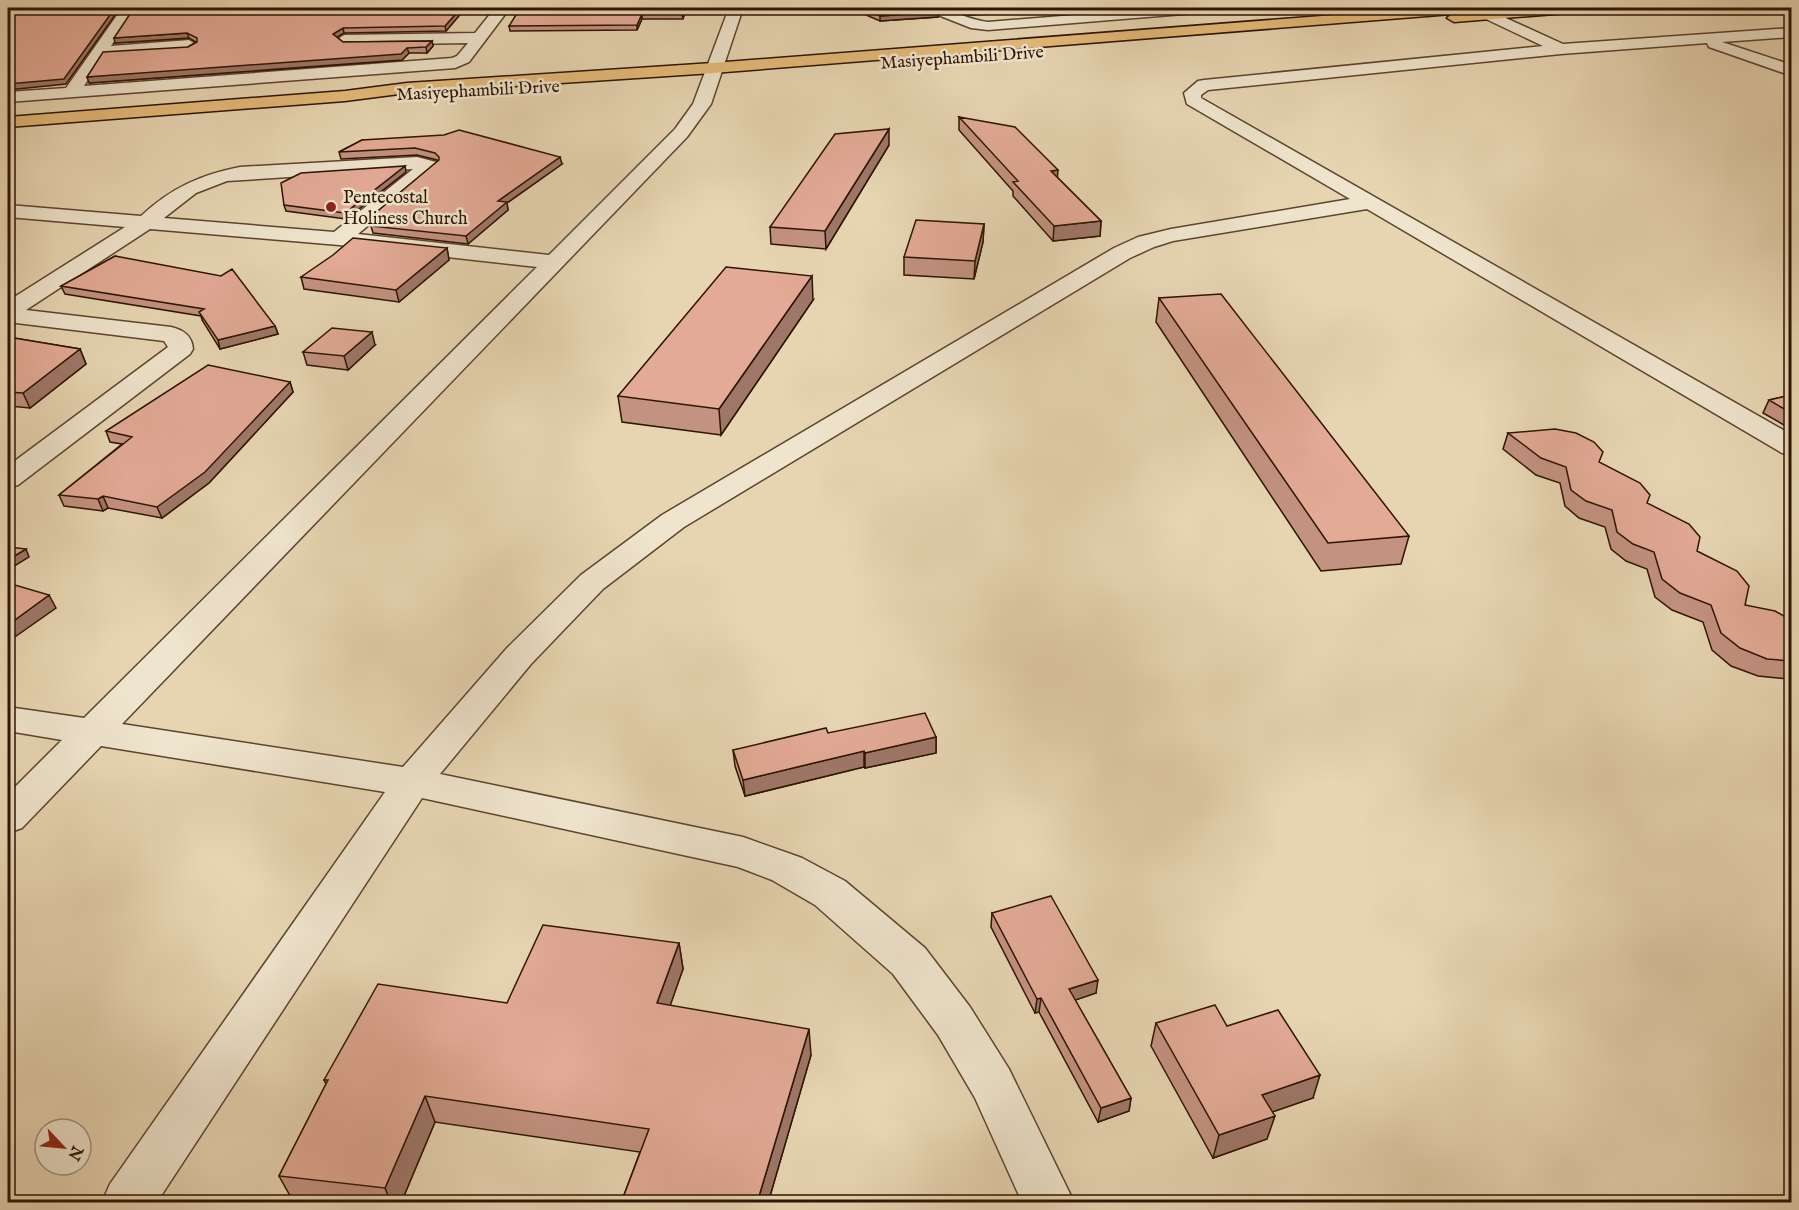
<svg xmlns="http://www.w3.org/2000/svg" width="1799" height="1210" viewBox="0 0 1799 1210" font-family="'IM FELL English',serif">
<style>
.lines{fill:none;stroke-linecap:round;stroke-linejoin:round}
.minor-casing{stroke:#5c442f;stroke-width:3}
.major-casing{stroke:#2e1403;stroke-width:3}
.minor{fill:#efe4cd;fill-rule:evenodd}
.major{fill:#e4ba79;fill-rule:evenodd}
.wall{fill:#c39281;stroke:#2e1403;stroke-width:1.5}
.shaded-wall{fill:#9f7769;stroke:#2e1403;stroke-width:1.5}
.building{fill:#e3aa96;stroke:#2e1403;stroke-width:1.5}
.poi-dot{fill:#8f2418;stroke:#efe4cd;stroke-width:2}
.labels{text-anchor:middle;stroke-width:5;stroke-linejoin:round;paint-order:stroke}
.far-street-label{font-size:18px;fill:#2e1403;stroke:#efe4cd}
.far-poi-label{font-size:18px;fill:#2e1403;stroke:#efe4cd;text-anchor:start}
</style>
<rect width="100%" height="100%" fill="#e7d5b2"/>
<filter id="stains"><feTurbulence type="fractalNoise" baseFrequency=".00333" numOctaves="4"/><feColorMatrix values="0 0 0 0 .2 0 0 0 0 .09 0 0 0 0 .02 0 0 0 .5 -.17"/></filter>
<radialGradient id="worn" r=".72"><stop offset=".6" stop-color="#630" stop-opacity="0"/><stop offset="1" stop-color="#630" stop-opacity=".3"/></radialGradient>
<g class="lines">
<g class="minor-casing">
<path id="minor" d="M 122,8 L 172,8 L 165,12 L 132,14 L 111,46 L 189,40 L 197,45 L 189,50 L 104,55 L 84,86 L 452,58 L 457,56 L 468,43 L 344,45 L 336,40 L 344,35 L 475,33 L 495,8 L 627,8 L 629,10 L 622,14 L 506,13 L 469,62 L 455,68 L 8,102 L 8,92 L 66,88 Z
M 729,8 L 743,8 L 711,104 L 687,137 L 122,724 L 403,767 L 507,648 L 581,575 L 662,515 L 1114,248 L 1138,237 L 1171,229 L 1350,199 L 1187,104 L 1184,93 L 1198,81 L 1204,80 L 1543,46 L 1469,11 L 1467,8 L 1484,8 L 1563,44 L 1792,28 L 1792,37 L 1722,42 L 1792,65 L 1792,76 L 1709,47 L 1707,43 L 1561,54 L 1208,90 L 1201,95 L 1201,98 L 1792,435 L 1792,455 L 1782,453 L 1367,209 L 1173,241 L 1154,247 L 1130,258 L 684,527 L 603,589 L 531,664 L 440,774 L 743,837 L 802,858 L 845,881 L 925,948 L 970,1007 L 1009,1069 L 1074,1202 L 1022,1202 L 975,1098 L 938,1035 L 893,974 L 815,905 L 772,880 L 738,867 L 422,798 L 157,1202 L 102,1202 L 110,1184 L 385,792 L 101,746 L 22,828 L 8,833 L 8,794 L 62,740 L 8,731 L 8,707 L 84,718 L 537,267 L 339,245 L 150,229 L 26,310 L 171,327 C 184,330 192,336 193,349 L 190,354 L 18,485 L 8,488 L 8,466 L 168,347 L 164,341 L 8,322 L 8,301 L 125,227 L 8,217 L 8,205 L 141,216 C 171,188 200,175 240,167 L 417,157 L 436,162 L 439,166 L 358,234 L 549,255 L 675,129 L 693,104 ZM 413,169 L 334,232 L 164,218 L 196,193 L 227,181 Z
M 926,8 C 949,6 966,20 988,22 L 1161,8 L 1215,8 L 1208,12 L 988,30 L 971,28 L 928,11 Z"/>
</g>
<g class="major-casing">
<path id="major" d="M 1426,8 L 1482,8 L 1477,12 L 1532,8 L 1587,8 L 1580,12 L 1454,22 L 1447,18 L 1452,14 L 713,73 L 407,93 L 345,101 L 8,127 L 8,117 L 345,91 L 407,83 L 713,63 Z"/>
</g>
<use href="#minor" class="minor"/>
<use href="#major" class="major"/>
</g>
<path class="wall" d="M 627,8 L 686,8 L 683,19 L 642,19 L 637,30 L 510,31 L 509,26 L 621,11 Z
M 850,8 L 926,8 L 938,12 L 938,17 L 880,21 Z
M 945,8 L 1161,8 L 969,15 Z
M 164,9 L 463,11 L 446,31 L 344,33 L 337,37 L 343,42 L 432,41 L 433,46 L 427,53 L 409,53 L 402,60 L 89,83 L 188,47 L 196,42 L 189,38 L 115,43 Z
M 959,117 L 1058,178 L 1101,221 L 1100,236 L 1053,241 L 1013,196 L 1013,191 L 959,130 Z
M 362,140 L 562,164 L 507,203 L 508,210 L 468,244 L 373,233 L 371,226 L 374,223 L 373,215 L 438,161 L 437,160 L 417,155 L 341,159 L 339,152 Z
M 889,145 L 826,249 L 771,244 L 770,227 Z
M 406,172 L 346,219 L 286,211 L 284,205 Z
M 984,224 L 983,242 L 974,279 L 904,275 L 904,257 Z
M 447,248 L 449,260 L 399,302 L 304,289 L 301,277 Z
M 115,256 L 275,326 L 278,334 L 220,349 L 202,320 L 201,316 L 65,294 L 61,286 Z
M 1159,298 L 1409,536 L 1401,564 L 1321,571 L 1156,322 Z
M 813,300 L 721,435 L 622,422 L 618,396 Z
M 8,337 L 80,349 L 86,364 L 30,408 L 9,406 L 8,408 Z
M 375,345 L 348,370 L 307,365 L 303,352 Z
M 290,382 L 293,392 L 209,483 L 162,518 L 108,508 L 103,511 L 64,506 L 59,495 L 122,444 L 110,442 L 106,431 Z
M 1791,395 L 1791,429 L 1763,413 L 1769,400 Z
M 1508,433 L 1599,462 L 1647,503 L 1697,551 L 1745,605 L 1791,620 L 1791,681 L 1789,679 L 1758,676 L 1731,666 L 1712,650 L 1703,622 L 1672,610 L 1655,597 L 1647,569 L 1626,561 L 1611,549 L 1605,527 L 1579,518 L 1565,506 L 1560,483 L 1536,475 L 1503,449 Z
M 828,733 L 936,737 L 936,753 L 865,768 L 864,767 L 745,796 L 735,766 L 733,750 Z
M 992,913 L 1096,993 L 1075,1000 L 1131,1098 L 1129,1111 L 1098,1122 L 1039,1012 L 1035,1013 L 991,927 Z
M 679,943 L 683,969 L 670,1005 L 811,1055 L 768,1203 L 621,1203 L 640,1152 L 435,1122 L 401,1203 L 303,1203 L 293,1201 L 279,1176 L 326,1084 L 324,1080 L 507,1003 Z
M 1156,1023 L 1313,1098 L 1272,1112 L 1267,1139 L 1213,1158 L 1151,1046 Z"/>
<path class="shaded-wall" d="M 115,8 L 120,8 L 66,84 L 8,90 L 8,91 L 8,84 Z
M 461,8 L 468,8 L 463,11 L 446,31 L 445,26 Z
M 684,8 L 686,8 L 683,19 L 682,14 Z
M 938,12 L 938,17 L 880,21 L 880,16 Z
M 642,14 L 642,19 L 637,30 L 637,25 Z
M 343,28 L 344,33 L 334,39 L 333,34 Z
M 187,33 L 189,38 L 115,43 L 114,38 Z
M 432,41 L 433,46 L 427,53 L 426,47 Z
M 407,48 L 409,53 L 402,60 L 89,83 L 87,77 Z
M 889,129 L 889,145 L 826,249 L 825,231 Z
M 560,157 L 562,164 L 507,203 L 508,210 L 468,244 L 466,236 L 498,201 Z
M 405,166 L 406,172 L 346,219 L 345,213 Z
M 1058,170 L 1057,184 L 1051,171 Z
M 1101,221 L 1100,236 L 1053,241 L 1054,226 Z
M 984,224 L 983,242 L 974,279 L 975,261 Z
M 447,248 L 449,260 L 399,302 L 396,290 Z
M 812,276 L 813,300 L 721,435 L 719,409 Z
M 275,326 L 278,334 L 220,349 L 218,340 Z
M 372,332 L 375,345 L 348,370 L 344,356 Z
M 80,349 L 86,364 L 30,408 L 23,393 Z
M 290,382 L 293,392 L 209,483 L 162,518 L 157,507 Z
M 103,496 L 108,508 L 103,511 L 98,499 Z
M 26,549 L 29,557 L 8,570 L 8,560 Z
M 49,595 L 56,608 L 12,639 L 13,640 L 8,645 L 8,625 Z
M 936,737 L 936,753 L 865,768 L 865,753 Z
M 864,751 L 864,767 L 745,796 L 743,780 Z
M 679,943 L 683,969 L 662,1029 L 657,1003 Z
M 1098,980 L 1096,993 L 1067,1003 L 1069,989 Z
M 1041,998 L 1039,1012 L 1035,1013 L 1037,999 Z
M 809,1029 L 811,1055 L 768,1203 L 757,1203 Z
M 1320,1075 L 1313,1098 L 1255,1118 L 1262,1095 Z
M 425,1096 L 435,1122 L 401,1203 L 391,1203 L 385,1188 Z
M 1131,1098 L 1129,1111 L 1098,1122 L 1101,1108 Z
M 1275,1116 L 1267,1139 L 1213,1158 L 1219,1135 Z"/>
<path class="building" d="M 8,8 L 115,8 L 64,79 L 8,84 Z
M 167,8 L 461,8 L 445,26 L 343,28 L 333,34 L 343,42 L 432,41 L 426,47 L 407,48 L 401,54 L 87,77 L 103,52 L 188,47 L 197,42 L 197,38 L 187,33 L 114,38 L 132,11 L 164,9 Z
M 627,8 L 684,8 L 682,14 L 642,14 L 637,25 L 509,26 L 519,10 L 621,11 Z
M 861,8 L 926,8 L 938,12 L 880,16 Z
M 960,8 L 1043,8 L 970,10 Z
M 959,117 L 1015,127 L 1058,170 L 1051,171 L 1101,221 L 1054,226 L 1013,182 L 1018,181 Z
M 889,129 L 825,231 L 770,227 L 835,134 Z
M 459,130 L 560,157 L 498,201 L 507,202 L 466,236 L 371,226 L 382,217 L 373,215 L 439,160 L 439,157 L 435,153 L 415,148 L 339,152 L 362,140 L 444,135 Z
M 405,166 L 345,213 L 284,205 L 281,183 L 301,173 Z
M 916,220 L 984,224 L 975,261 L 904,257 Z
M 353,238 L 447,248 L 396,290 L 301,277 L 333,255 Z
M 115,256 L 221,276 L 232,269 L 275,326 L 218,340 L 199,312 L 204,309 L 61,286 Z
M 726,267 L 812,276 L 719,409 L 618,396 Z
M 1221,294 L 1409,536 L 1328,543 L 1159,298 Z
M 332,328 L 372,332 L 344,356 L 303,352 Z
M 8,337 L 80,349 L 23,393 L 8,392 Z
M 208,365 L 290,382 L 205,472 L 157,507 L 103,496 L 98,499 L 59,495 L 132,437 L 106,431 Z
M 1791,395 L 1791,413 L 1769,400 Z
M 1555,429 L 1576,433 L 1594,442 L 1603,452 L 1599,462 L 1640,483 L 1650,495 L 1647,503 L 1689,524 L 1700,537 L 1697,551 L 1737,571 L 1749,586 L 1745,605 L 1775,611 L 1791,620 L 1791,661 L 1767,659 L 1740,648 L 1721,633 L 1711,605 L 1680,593 L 1662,579 L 1654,552 L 1633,544 L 1617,532 L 1612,510 L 1586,501 L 1571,490 L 1566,467 L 1541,458 L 1508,433 Z
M 8,547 L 26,549 L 8,560 Z
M 8,583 L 49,595 L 8,625 Z
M 925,713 L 936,737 L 865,753 L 864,751 L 743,780 L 733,750 L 826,728 L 828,733 Z
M 1051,896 L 1098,980 L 1069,989 L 1131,1098 L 1101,1108 L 1041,998 L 1037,999 L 992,913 Z
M 543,925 L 679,943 L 657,1003 L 809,1029 L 757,1203 L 621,1203 L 649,1129 L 425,1096 L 385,1188 L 279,1176 L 328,1080 L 324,1080 L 378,984 L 507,1003 Z
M 1215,1005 L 1227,1026 L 1278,1010 L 1320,1075 L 1262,1095 L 1275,1116 L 1219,1135 L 1156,1023 Z"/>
<circle class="poi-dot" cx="331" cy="207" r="6"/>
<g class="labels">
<g class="far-street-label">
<text transform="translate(962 57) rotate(-4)" y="6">Masiyephambili Drive</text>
<text transform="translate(478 90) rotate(-3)" y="6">Masiyephambili Drive</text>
</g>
<g class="far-poi-label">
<text x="343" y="203">Pentecostal<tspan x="343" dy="21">Holiness Church</tspan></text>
</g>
</g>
<rect width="1799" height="1210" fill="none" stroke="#e7d5b2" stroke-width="30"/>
<rect x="9" y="9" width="1781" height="1192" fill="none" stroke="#2e1403" stroke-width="3"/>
<rect x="15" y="15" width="1769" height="1180" fill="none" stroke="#2e1403" stroke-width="1.5"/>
<g transform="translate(63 1147) rotate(116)"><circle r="28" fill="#efe4cd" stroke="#a2917c" stroke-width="1.5"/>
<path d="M0-4.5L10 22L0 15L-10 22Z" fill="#8f2418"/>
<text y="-9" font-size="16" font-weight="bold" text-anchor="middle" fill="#2e1403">N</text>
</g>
<rect width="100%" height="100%" filter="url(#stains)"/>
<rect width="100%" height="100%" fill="url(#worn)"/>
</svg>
